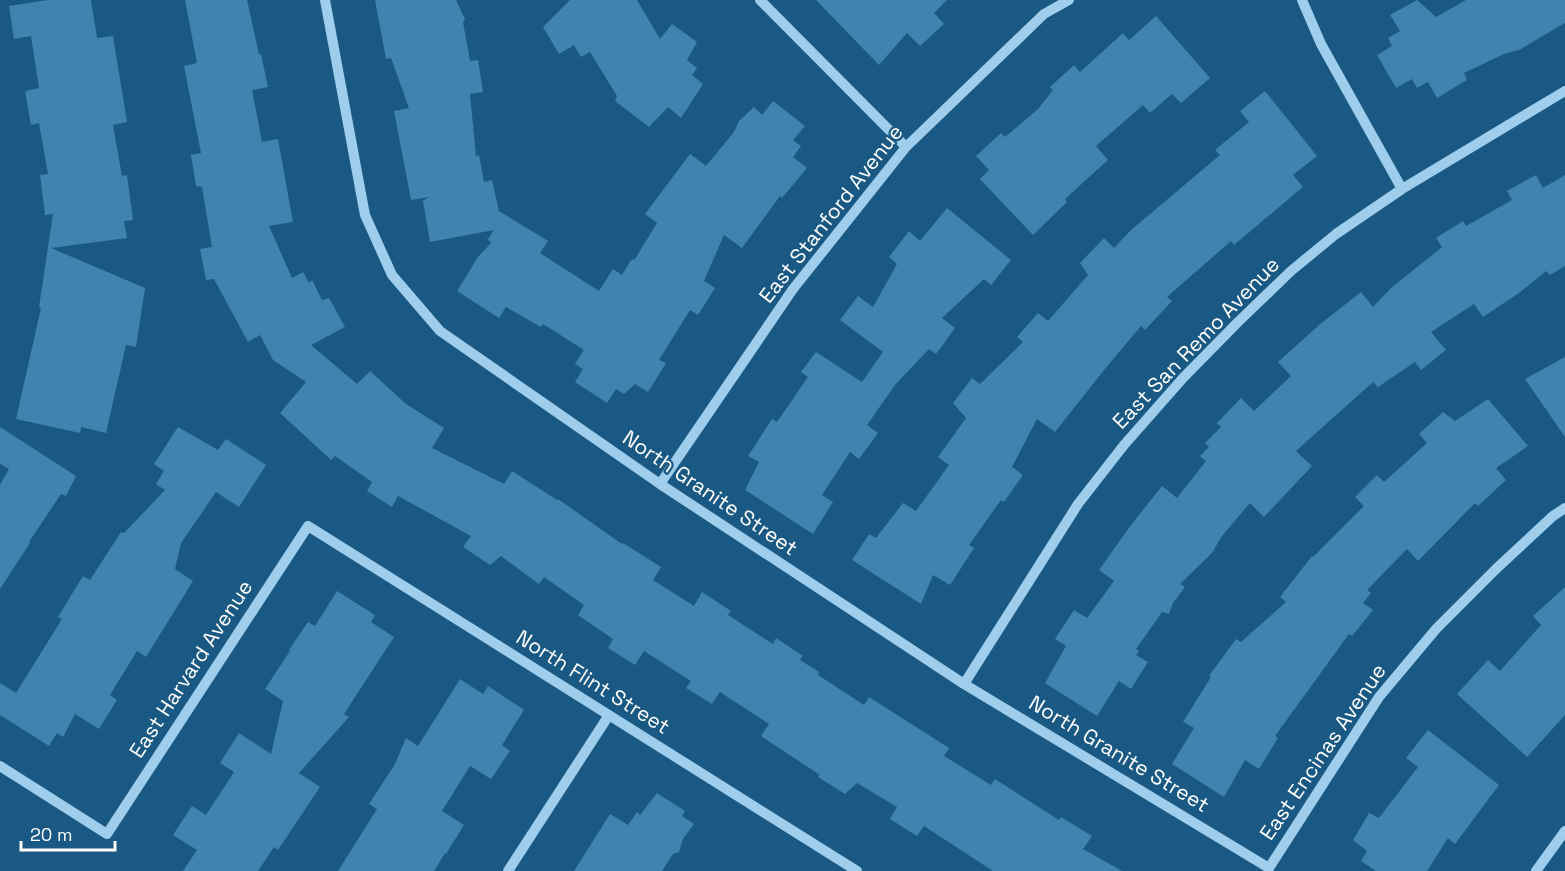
<svg xmlns="http://www.w3.org/2000/svg" width="1565" height="871" viewBox="0 0 1565 871" font-family="'Space Grotesk',sans-serif">
<style>
.building{fill:#4183ae}
.lines{fill:none;stroke-linecap:round;stroke-linejoin:round}
.minor{stroke:#9eceec;stroke-width:10}
.labels{text-anchor:middle;stroke-width:4.5;stroke-linejoin:round;paint-order:stroke}
.street-label{font-size:21px;fill:#fff;stroke:#195984}
</style>
<rect width="100%" height="100%" fill="#195984"/>
<path class="building" d="M 48,0 L 91,0 L 97,38 L 113,36 L 127,122 L 113,125 L 122,176 L 127,175 L 133,220 L 124,221 L 127,238 L 51,248 L 145,288 L 136,347 L 126,345 L 106,433 L 81,427 L 80,433 L 16,419 L 41,308 L 39,307 L 53,214 L 45,215 L 40,175 L 48,174 L 39,123 L 31,125 L 25,91 L 39,88 L 31,36 L 14,39 L 9,6 Z
M 185,0 L 247,0 L 259,54 L 261,54 L 268,87 L 252,90 L 262,142 L 278,139 L 293,222 L 269,226 L 292,278 L 303,272 L 309,283 L 312,280 L 322,300 L 329,298 L 345,327 L 311,345 L 357,384 L 370,371 L 406,404 L 444,428 L 432,448 L 504,484 L 512,471 L 557,500 L 558,499 L 622,544 L 623,543 L 661,567 L 653,580 L 694,606 L 702,592 L 731,611 L 728,615 L 773,644 L 776,638 L 803,656 L 800,660 L 819,672 L 818,675 L 864,705 L 869,697 L 949,748 L 944,756 L 991,785 L 995,779 L 1059,820 L 1061,817 L 1092,836 L 1083,849 L 1122,871 L 993,871 L 924,826 L 917,836 L 890,819 L 897,807 L 857,783 L 845,794 L 818,777 L 820,775 L 761,736 L 769,724 L 720,692 L 712,704 L 686,688 L 691,681 L 644,651 L 635,665 L 608,648 L 613,639 L 578,615 L 584,605 L 544,577 L 539,584 L 501,556 L 490,565 L 463,547 L 471,536 L 398,496 L 392,507 L 367,491 L 372,482 L 335,456 L 331,460 L 280,413 L 306,382 L 273,360 L 260,335 L 248,342 L 214,279 L 206,280 L 200,249 L 212,247 L 202,187 L 196,186 L 191,155 L 201,153 L 184,66 L 197,63 Z
M 375,0 L 456,0 L 465,19 L 463,22 L 470,61 L 478,60 L 483,92 L 470,94 L 476,156 L 479,155 L 484,182 L 492,180 L 499,211 L 548,241 L 540,253 L 599,291 L 613,269 L 622,275 L 631,260 L 635,259 L 657,223 L 645,214 L 690,154 L 706,166 L 734,132 L 739,121 L 754,107 L 762,115 L 773,101 L 805,126 L 793,140 L 801,146 L 793,157 L 807,168 L 782,198 L 780,196 L 742,248 L 724,235 L 704,281 L 715,288 L 698,315 L 690,310 L 659,360 L 666,363 L 648,392 L 635,384 L 624,394 L 616,389 L 607,403 L 575,382 L 583,369 L 575,364 L 584,350 L 543,324 L 541,327 L 506,307 L 499,318 L 457,291 L 478,257 L 491,243 L 488,239 L 494,230 L 430,242 L 423,201 L 429,197 L 411,200 L 394,111 L 409,108 L 391,58 L 386,59 Z
M 570,0 L 637,0 L 660,39 L 672,24 L 697,42 L 687,60 L 697,68 L 692,75 L 703,84 L 681,118 L 668,107 L 649,127 L 615,101 L 617,96 L 590,52 L 581,57 L 574,45 L 559,54 L 543,27 Z
M 816,0 L 947,0 L 934,13 L 944,24 L 920,46 L 907,33 L 879,65 Z
M 1417,0 L 1436,17 L 1466,0 L 1565,0 L 1565,23 L 1519,50 L 1504,54 L 1464,73 L 1467,80 L 1437,98 L 1428,82 L 1417,88 L 1412,79 L 1396,88 L 1377,55 L 1392,46 L 1388,38 L 1400,31 L 1390,15 Z
M 1156,16 L 1210,78 L 1181,103 L 1172,94 L 1150,113 L 1143,105 L 1096,146 L 1108,160 L 1065,199 L 1067,202 L 1033,235 L 980,179 L 989,170 L 976,156 L 1001,133 L 1005,137 L 1038,109 L 1053,90 L 1050,87 L 1074,65 L 1080,72 L 1123,33 L 1129,40 Z
M 1265,91 L 1317,156 L 1293,175 L 1303,187 L 1234,245 L 1231,241 L 1167,297 L 1172,301 L 1145,330 L 1141,326 L 1104,370 L 1055,432 L 1037,419 L 1012,467 L 1023,475 L 1004,502 L 1001,500 L 969,545 L 974,548 L 950,585 L 933,575 L 921,604 L 852,560 L 869,534 L 876,538 L 903,503 L 916,511 L 949,465 L 938,457 L 966,418 L 953,403 L 972,378 L 980,384 L 1023,342 L 1017,337 L 1038,313 L 1048,321 L 1088,275 L 1080,263 L 1104,238 L 1114,248 L 1131,230 L 1220,155 L 1215,150 L 1249,122 L 1240,111 Z
M 1536,175 L 1543,188 L 1565,175 L 1565,266 L 1550,275 L 1546,271 L 1519,293 L 1483,317 L 1474,304 L 1431,332 L 1446,350 L 1421,370 L 1415,362 L 1378,387 L 1373,382 L 1296,451 L 1312,466 L 1264,517 L 1250,503 L 1222,536 L 1212,553 L 1180,584 L 1185,587 L 1173,603 L 1169,614 L 1162,612 L 1136,649 L 1139,651 L 1136,655 L 1148,662 L 1131,689 L 1119,681 L 1097,716 L 1045,683 L 1066,646 L 1055,639 L 1074,610 L 1087,618 L 1114,581 L 1099,570 L 1131,525 L 1162,486 L 1177,498 L 1206,461 L 1200,456 L 1209,447 L 1205,443 L 1221,427 L 1217,423 L 1241,398 L 1254,411 L 1291,376 L 1278,362 L 1319,325 L 1361,292 L 1373,307 L 1391,288 L 1442,247 L 1436,238 L 1463,221 L 1466,226 L 1512,200 L 1507,191 Z
M 947,208 L 1011,260 L 991,285 L 984,279 L 942,318 L 955,328 L 936,354 L 929,349 L 895,385 L 867,425 L 878,433 L 859,459 L 850,452 L 822,495 L 833,502 L 813,534 L 745,490 L 759,462 L 748,456 L 772,419 L 777,422 L 808,377 L 801,372 L 816,352 L 862,382 L 883,352 L 840,320 L 858,296 L 873,307 L 897,264 L 889,257 L 909,231 L 920,241 Z
M 1565,357 L 1565,437 L 1525,379 Z
M 1488,399 L 1528,446 L 1496,468 L 1506,480 L 1478,506 L 1475,503 L 1418,561 L 1407,549 L 1367,590 L 1371,593 L 1363,603 L 1373,610 L 1352,636 L 1349,634 L 1275,736 L 1278,738 L 1259,769 L 1245,760 L 1224,797 L 1172,764 L 1194,728 L 1183,722 L 1211,677 L 1209,676 L 1236,639 L 1241,642 L 1286,602 L 1280,597 L 1312,556 L 1313,557 L 1364,506 L 1355,497 L 1377,475 L 1384,482 L 1427,443 L 1419,434 L 1443,412 L 1455,421 Z
M 0,427 L 76,476 L 66,496 L 61,494 L 29,542 L 30,543 L 0,589 L 0,485 L 9,469 L 0,464 Z
M 178,427 L 218,450 L 226,439 L 266,465 L 239,507 L 216,492 L 181,543 L 175,569 L 193,581 L 146,657 L 137,651 L 110,695 L 117,700 L 99,729 L 75,714 L 63,737 L 57,733 L 49,746 L 0,715 L 0,683 L 16,693 L 62,619 L 58,617 L 83,576 L 90,580 L 121,532 L 124,533 L 165,490 L 156,484 L 164,471 L 154,464 Z
M 1565,587 L 1565,715 L 1527,757 L 1457,694 L 1488,660 L 1500,671 L 1541,625 L 1533,616 Z
M 337,591 L 375,615 L 371,622 L 394,637 L 344,714 L 349,717 L 299,773 L 320,787 L 278,850 L 274,847 L 258,871 L 183,871 L 197,850 L 173,835 L 192,806 L 206,815 L 234,772 L 220,763 L 239,733 L 271,754 L 283,701 L 265,689 L 290,651 L 289,650 L 308,622 L 315,626 Z
M 460,679 L 483,694 L 488,686 L 524,710 L 502,745 L 510,751 L 491,779 L 470,766 L 442,811 L 464,825 L 446,854 L 445,853 L 434,871 L 338,871 L 377,809 L 369,804 L 395,764 L 406,738 L 418,746 Z
M 1428,730 L 1499,785 L 1455,844 L 1448,838 L 1427,871 L 1376,871 L 1361,861 L 1367,851 L 1353,840 L 1369,813 L 1379,818 L 1418,767 L 1406,758 Z
M 657,793 L 685,811 L 682,816 L 694,824 L 683,839 L 679,852 L 673,854 L 662,871 L 574,871 L 610,814 L 628,825 L 637,812 L 640,815 Z"/>
<g class="lines">
<path class="minor" d="M 325,0 L 365,215 L 392,275 L 440,331 L 660,484 L 964,684 L 1269,868 L 1379,697 L 1436,629 L 1497,568 L 1553,516 L 1565,508
M 760,0 L 906,147
M 1302,0 L 1321,44 L 1402,189
M 660,484 L 793,289 L 906,147 L 1044,14 L 1069,0
M 964,684 L 1078,504 L 1124,445 L 1183,378 L 1238,322 L 1291,271 L 1336,234 L 1402,189 L 1565,91
M 0,766 L 107,834 L 308,526 L 857,871
M 508,871 L 609,715
M 1536,871 L 1565,831"/>
</g>
<g class="labels">
<g class="street-label">
<text transform="translate(831 214) rotate(-52)" y="7">East Stanford Avenue</text>
<text transform="translate(1196 343) rotate(-46)" y="7">East San Remo Avenue</text>
<text transform="translate(710 493) rotate(34)" y="7">North Granite Street</text>
<text transform="translate(191 669) rotate(-57)" y="7">East Harvard Avenue</text>
<text transform="translate(593 682) rotate(32)" y="7">North Flint Street</text>
<text transform="translate(1323 752) rotate(-56)" y="7">East Encinas Avenue</text>
<text transform="translate(1119 754) rotate(31)" y="7">North Granite Street</text>
</g>
</g>
<path d="M21 841v9h94v-9" fill="none" stroke="#ffffff" stroke-width="3"/>
<text x="30" y="841" font-size="18" fill="#ffffff" stroke="#195984" stroke-width="4.5" paint-order="stroke">20 m</text>
</svg>
